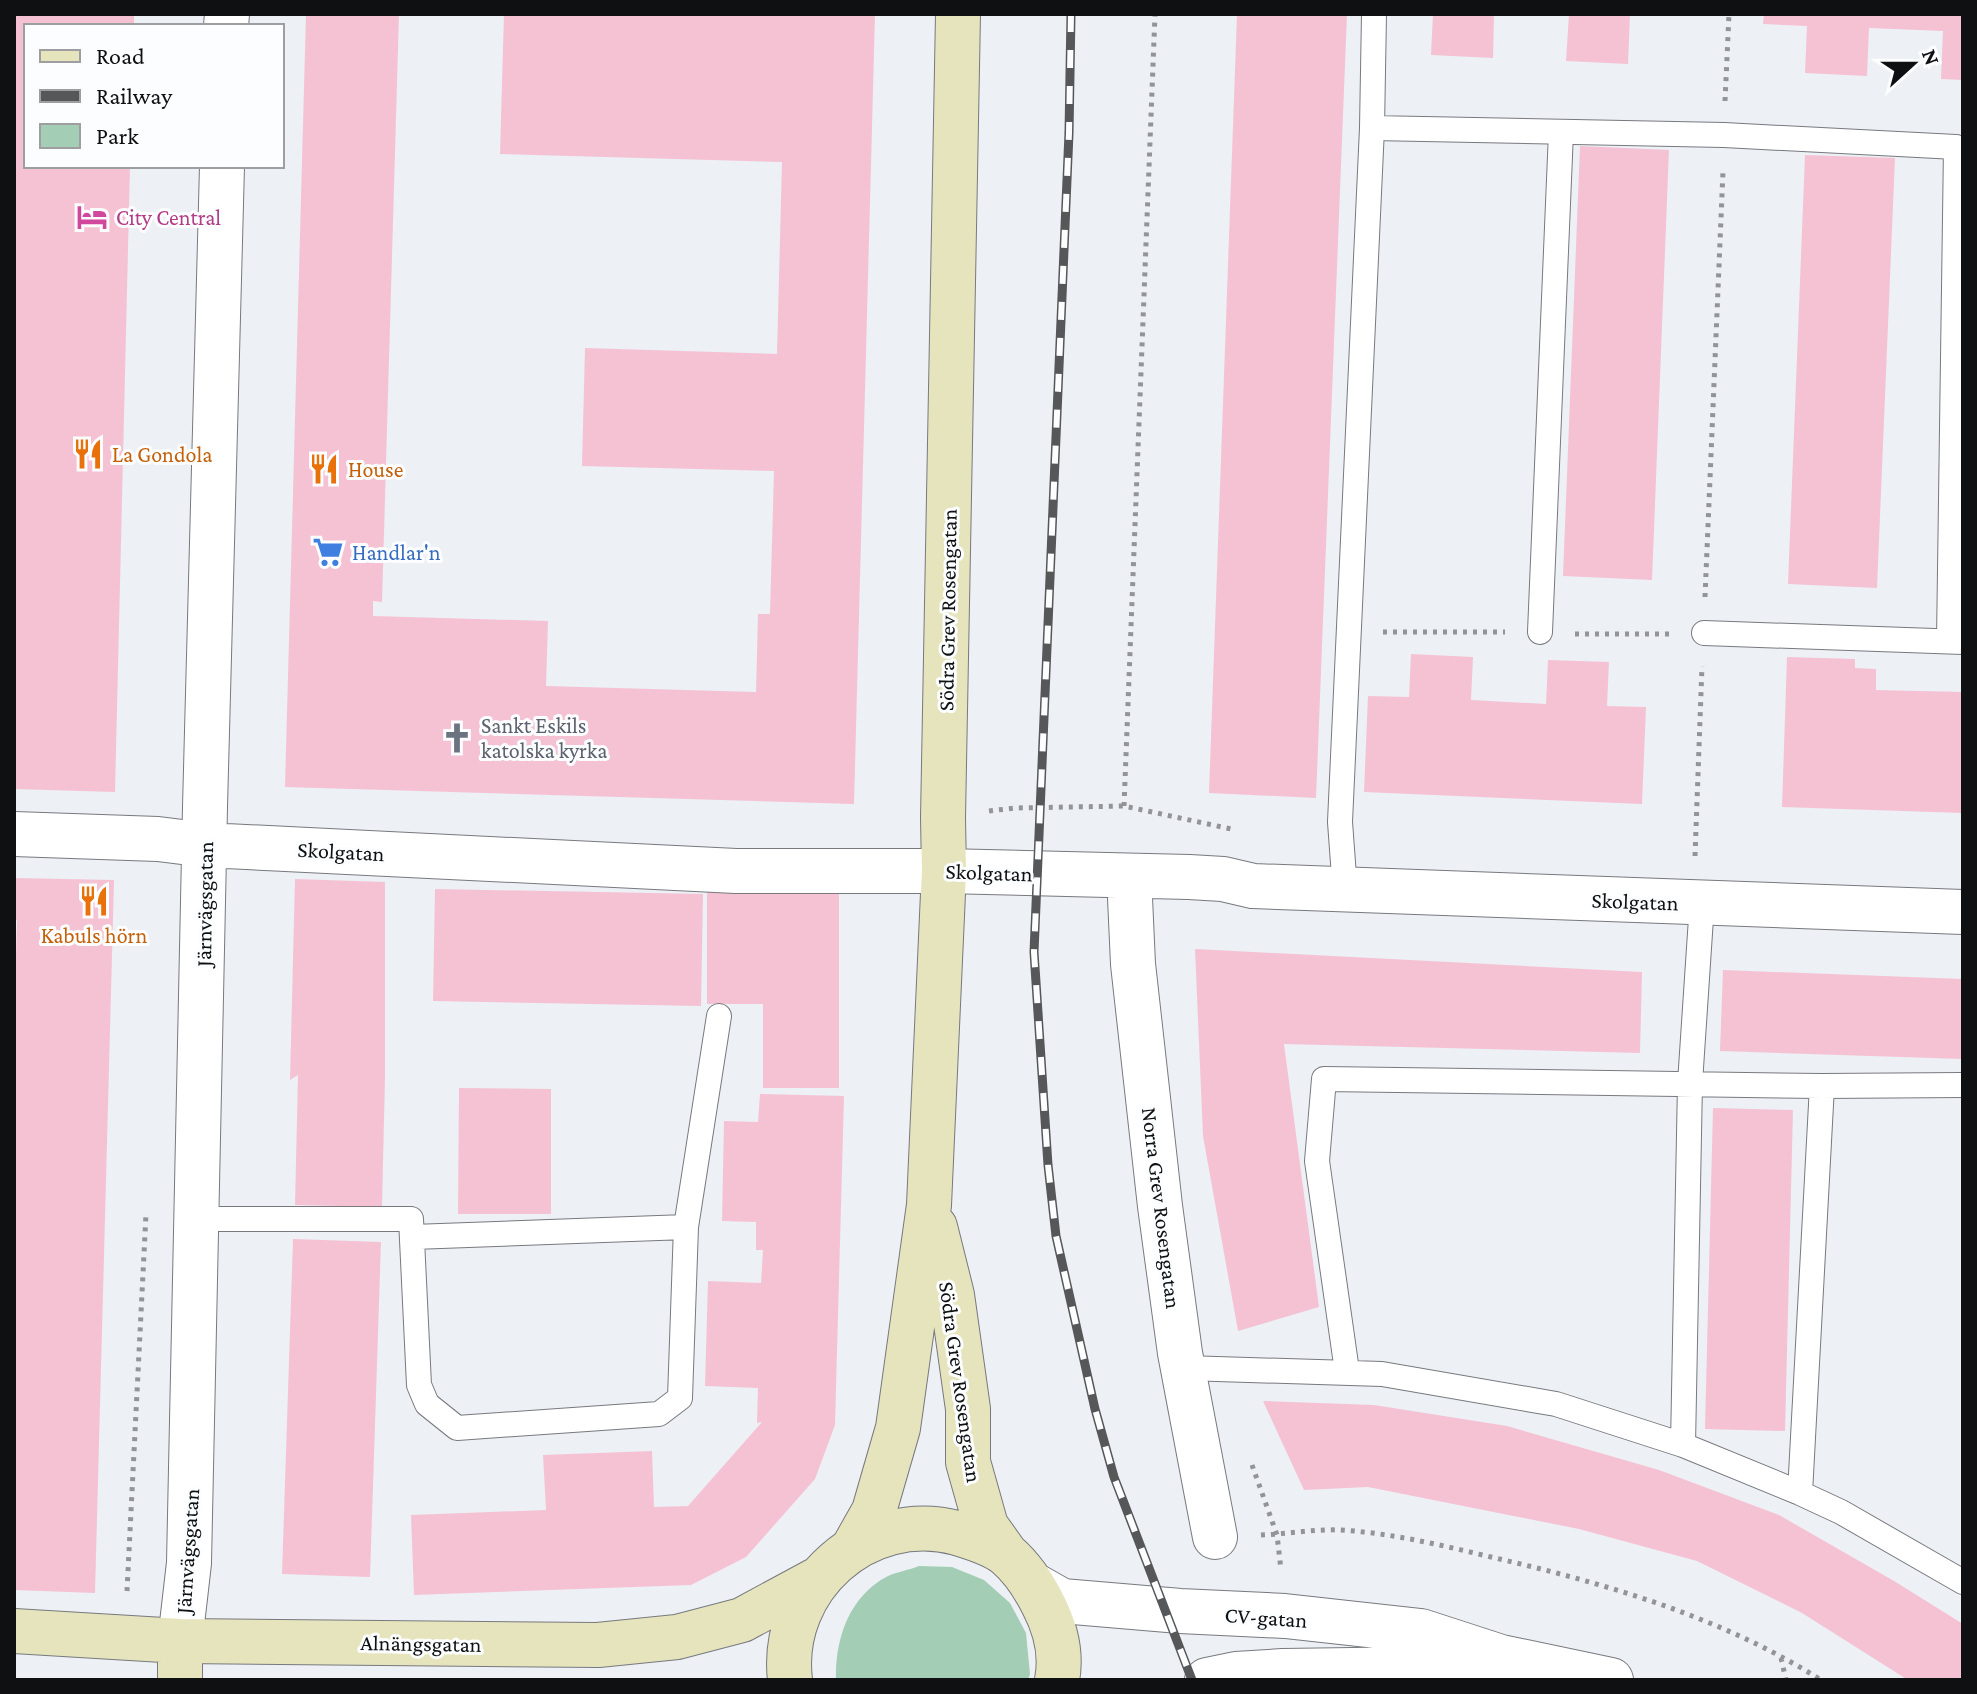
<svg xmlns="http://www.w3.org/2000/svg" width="1977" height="1694" viewBox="0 0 1977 1694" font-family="'Crimson Pro',serif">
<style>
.green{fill:#a4cdb5}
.building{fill:#f5c2d3}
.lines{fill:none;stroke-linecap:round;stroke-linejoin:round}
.service-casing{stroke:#77797e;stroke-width:26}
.minor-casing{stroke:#77797e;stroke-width:46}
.tertiary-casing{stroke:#77797e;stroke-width:46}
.secondary-casing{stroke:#77797e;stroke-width:46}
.path{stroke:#929498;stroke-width:5;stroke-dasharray:4 6;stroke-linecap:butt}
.service{stroke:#fff;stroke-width:24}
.minor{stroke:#fff;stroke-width:44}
.tertiary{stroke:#fff;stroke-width:44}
.secondary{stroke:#e6e4bc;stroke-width:44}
.rail-casing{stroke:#555759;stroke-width:9}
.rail{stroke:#fcfdff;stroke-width:6;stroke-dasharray:18;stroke-linecap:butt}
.labels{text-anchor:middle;stroke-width:6;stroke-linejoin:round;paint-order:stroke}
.hotel-label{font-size:22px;fill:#b23c85;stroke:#fcfdff;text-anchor:start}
.food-label{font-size:22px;fill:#c56008;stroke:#fcfdff;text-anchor:start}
.shop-label{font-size:22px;fill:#366cbe;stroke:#fcfdff;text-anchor:start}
.street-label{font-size:22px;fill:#0f1012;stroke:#fcfdff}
.worship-label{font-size:22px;fill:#5b616d;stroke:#fcfdff;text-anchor:start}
</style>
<rect width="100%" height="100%" fill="#edf0f5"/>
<path class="green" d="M 919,1566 L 952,1567 L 984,1580 L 1010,1603 L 1026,1633 L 1030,1674 L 1028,1680 L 836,1680 C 835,1639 849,1596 888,1576 C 897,1572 909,1570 919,1566 Z"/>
<path class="building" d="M 14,14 L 134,14 L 134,26 L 26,26 L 26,166 L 130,166 L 115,792 L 14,789 Z
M 306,14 L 399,14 L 382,602 L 373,601 L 373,616 L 548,621 L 546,686 L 756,692 L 758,614 L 770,614 L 774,471 L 582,466 L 585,348 L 777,354 L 782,162 L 500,154 L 504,14 L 875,14 L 854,804 L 285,787 Z
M 1237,14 L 1347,14 L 1316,798 L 1209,793 Z
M 1433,14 L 1494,14 L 1493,58 L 1431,55 Z
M 1569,14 L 1630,14 L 1628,64 L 1566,61 Z
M 1764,14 L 1963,14 L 1963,80 L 1941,79 L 1943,31 L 1869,28 L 1867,76 L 1805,73 L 1807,26 L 1763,24 Z
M 1580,146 L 1669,150 L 1652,580 L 1563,576 Z
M 1805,155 L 1895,158 L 1877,588 L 1788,584 Z
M 1411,654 L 1473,657 L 1471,700 L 1546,704 L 1548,660 L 1609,662 L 1607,706 L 1646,707 L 1642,804 L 1364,792 L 1368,696 L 1409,697 Z
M 1787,657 L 1855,659 L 1855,668 L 1876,669 L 1876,690 L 1963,692 L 1963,813 L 1782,807 Z
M 14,878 L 114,880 L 95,1593 L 14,1590 L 14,1024 L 17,920 L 14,919 Z
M 295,879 L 385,882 L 385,1077 L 382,1207 L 295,1205 L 298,1075 L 290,1080 Z
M 435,889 L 703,894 L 701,1006 L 433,1001 Z
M 707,892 L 839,892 L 839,1088 L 763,1088 L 763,1004 L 707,1004 Z
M 1195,949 L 1642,972 L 1640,1053 L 1284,1044 L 1319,1307 L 1238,1331 L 1203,1136 Z
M 1723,970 L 1963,979 L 1963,1059 L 1720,1051 Z
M 459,1088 L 551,1089 L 551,1214 L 458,1214 Z
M 760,1094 L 844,1096 L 835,1425 L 815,1479 L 746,1557 L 691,1585 L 414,1595 L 411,1515 L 546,1510 L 543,1455 L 652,1451 L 654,1507 L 688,1506 L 762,1422 L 757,1423 L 758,1388 L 705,1386 L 708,1281 L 761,1283 L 763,1250 L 756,1250 L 756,1222 L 722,1221 L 724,1121 L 758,1122 Z
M 1713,1108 L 1793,1110 L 1785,1431 L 1705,1429 Z
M 293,1239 L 381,1242 L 370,1577 L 282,1574 Z
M 1263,1401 L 1374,1405 L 1507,1426 L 1659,1470 L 1779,1515 L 1894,1581 L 1963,1624 L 1963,1680 L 1908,1680 L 1802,1613 L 1697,1561 L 1579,1529 L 1368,1487 L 1304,1490 Z"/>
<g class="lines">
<g class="service-casing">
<path id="service" d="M 1372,128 L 1724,135 L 1956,147 L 1949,641
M 1540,632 L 1561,132
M 1704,633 L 1963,642
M 1345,890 L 1340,822 L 1372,128 L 1374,14
M 197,1219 L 411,1219 L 419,1385 L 427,1404 L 457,1428 L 659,1414 L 680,1398 L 686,1227 L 719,1016
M 413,1237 L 686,1227
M 1185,1368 L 1382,1374 L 1556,1404 L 1683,1445 L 1800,1493 L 1841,1512 L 1963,1582
M 1347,1371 L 1317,1161 L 1324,1079 L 1822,1086 L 1963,1085
M 1683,1445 L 1690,1083 L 1702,903
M 1800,1493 L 1822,1086"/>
</g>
<g class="minor-casing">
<path id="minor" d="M 226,26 L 227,14
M 14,834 L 158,839 L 206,845 L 736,871 L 944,871 L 1189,877 L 1223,879 L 1253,886 L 1963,912
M 1129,876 L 1133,964 L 1160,1206 L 1180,1353 L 1215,1537
M 180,1641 L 189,1563 L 205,807 L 222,166"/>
</g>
<g class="tertiary-casing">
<path id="tertiary" d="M 1032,1584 L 1062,1601 L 1180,1611 L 1285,1616 L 1421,1631 L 1501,1657 L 1611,1680
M 1207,1680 L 1236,1674 L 1283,1671 L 1422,1669 L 1491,1658"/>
</g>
<g class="secondary-casing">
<path id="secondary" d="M 935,1227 L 952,1295 L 968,1409 L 968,1462 L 986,1526 L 1006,1554
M 852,1550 L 874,1511 L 898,1428 L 929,1205 L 944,871 L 943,818 L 958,14
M 14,1631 L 180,1641 L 598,1645 L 677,1637 L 742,1620 L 816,1580
M 180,1680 L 180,1641
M 790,1680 C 779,1587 866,1509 957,1533 C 973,1538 994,1544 1007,1555 C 1022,1568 1034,1586 1043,1604 C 1055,1627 1062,1654 1057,1680"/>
</g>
<path class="path" d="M 1725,101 L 1729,14
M 1705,597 L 1723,171
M 1383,632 L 1505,632
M 1575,634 L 1669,634
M 1124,806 L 1155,14
M 989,811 L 1015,808 L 1124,806 L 1236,830
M 1695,856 L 1702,666
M 1252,1465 L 1277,1535 L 1281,1570
M 1261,1535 C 1287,1534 1314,1529 1340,1530 C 1391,1533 1441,1545 1491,1557 C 1604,1583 1722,1617 1821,1680
M 127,1591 L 146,1214
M 1781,1658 L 1786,1680"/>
<use href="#service" class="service"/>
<use href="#minor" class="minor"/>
<use href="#tertiary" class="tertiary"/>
<use href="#secondary" class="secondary"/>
<g class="rail-casing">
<path id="rail" d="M 1071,14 L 1069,133 L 1034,952 L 1048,1165 L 1056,1236 L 1095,1409 L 1114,1477 L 1192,1680"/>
</g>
<use href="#rail" class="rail"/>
</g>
<defs>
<g id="hotel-bare" transform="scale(2.4)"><path d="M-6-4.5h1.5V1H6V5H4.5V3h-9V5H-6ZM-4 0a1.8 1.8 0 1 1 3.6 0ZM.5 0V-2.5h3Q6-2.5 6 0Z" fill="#d1479c" stroke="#fcfdff" stroke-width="2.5" paint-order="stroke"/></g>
<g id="restaurant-bare" transform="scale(2.4)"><path d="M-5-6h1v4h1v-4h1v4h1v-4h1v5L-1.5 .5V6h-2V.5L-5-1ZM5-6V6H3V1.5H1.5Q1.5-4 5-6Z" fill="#e8710a" stroke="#fcfdff" stroke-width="2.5" paint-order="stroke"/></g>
<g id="supermarket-bare" transform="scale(2.4)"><path d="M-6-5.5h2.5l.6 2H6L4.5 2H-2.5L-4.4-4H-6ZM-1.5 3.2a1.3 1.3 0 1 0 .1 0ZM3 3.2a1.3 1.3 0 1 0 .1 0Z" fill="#3f7fe0" stroke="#fcfdff" stroke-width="2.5" paint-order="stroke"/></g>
<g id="church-bare" transform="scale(2.4)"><path d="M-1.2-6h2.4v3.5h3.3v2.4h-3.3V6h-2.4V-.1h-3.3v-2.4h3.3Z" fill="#6b7280" stroke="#fcfdff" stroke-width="2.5" paint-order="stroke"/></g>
</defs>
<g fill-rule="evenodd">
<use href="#hotel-bare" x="92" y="217"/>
<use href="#restaurant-bare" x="88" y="454"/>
<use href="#restaurant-bare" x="324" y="469"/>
<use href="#supermarket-bare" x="328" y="552"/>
<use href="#church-bare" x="457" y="738"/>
<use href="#restaurant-bare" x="94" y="901"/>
</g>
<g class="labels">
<g class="hotel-label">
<text x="116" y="225">City Central</text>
</g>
<g class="food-label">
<text x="112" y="462">La Gondola</text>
<text x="348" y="477">House</text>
<text x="94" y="943" text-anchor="middle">Kabuls hörn</text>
</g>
<g class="shop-label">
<text x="352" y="560">Handlar'n</text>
</g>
<g class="street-label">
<text transform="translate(947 610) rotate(-89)" y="8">Södra Grev Rosengatan</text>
<text transform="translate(341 851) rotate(3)" y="8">Skolgatan</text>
<text transform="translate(989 872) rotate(2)" y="8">Skolgatan</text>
<text transform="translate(1635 901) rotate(2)" y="8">Skolgatan</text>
<text transform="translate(204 904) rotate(-89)" y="8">Järnvägsgatan</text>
<text transform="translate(1162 1208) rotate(83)" y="8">Norra Grev Rosengatan</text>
<text transform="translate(961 1382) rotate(82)" y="8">Södra Grev Rosengatan</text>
<text transform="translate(187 1551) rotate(-86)" y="8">Järnvägsgatan</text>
<text transform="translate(1266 1617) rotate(4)" y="8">CV-gatan</text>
<text transform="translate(421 1643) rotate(1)" y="8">Alnängsgatan</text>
</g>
<g class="worship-label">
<text x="481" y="733">Sankt Eskils<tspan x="481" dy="25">katolska kyrka</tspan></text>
</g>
</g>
<rect width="1977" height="1694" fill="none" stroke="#0f1012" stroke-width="32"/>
<rect x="24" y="24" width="260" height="144" fill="#fcfdff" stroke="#9d9ea0" stroke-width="2"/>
<rect x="40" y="50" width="40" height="12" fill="#e6e4bc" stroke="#9d9ea0" stroke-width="2"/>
<text x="96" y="64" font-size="24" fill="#0f1012">Road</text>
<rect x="40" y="90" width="40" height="12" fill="#555759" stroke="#9d9ea0" stroke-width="2"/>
<text x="96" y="104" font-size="24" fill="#0f1012">Railway</text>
<rect x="40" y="124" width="40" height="24" fill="#a4cdb5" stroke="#9d9ea0" stroke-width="2"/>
<text x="96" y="144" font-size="24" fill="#0f1012">Park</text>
<g transform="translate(1913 64) rotate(69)" stroke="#fcfdff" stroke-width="6" paint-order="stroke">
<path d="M0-6L14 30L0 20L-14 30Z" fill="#0f1012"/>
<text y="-12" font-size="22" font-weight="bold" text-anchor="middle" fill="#0f1012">N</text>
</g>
</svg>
